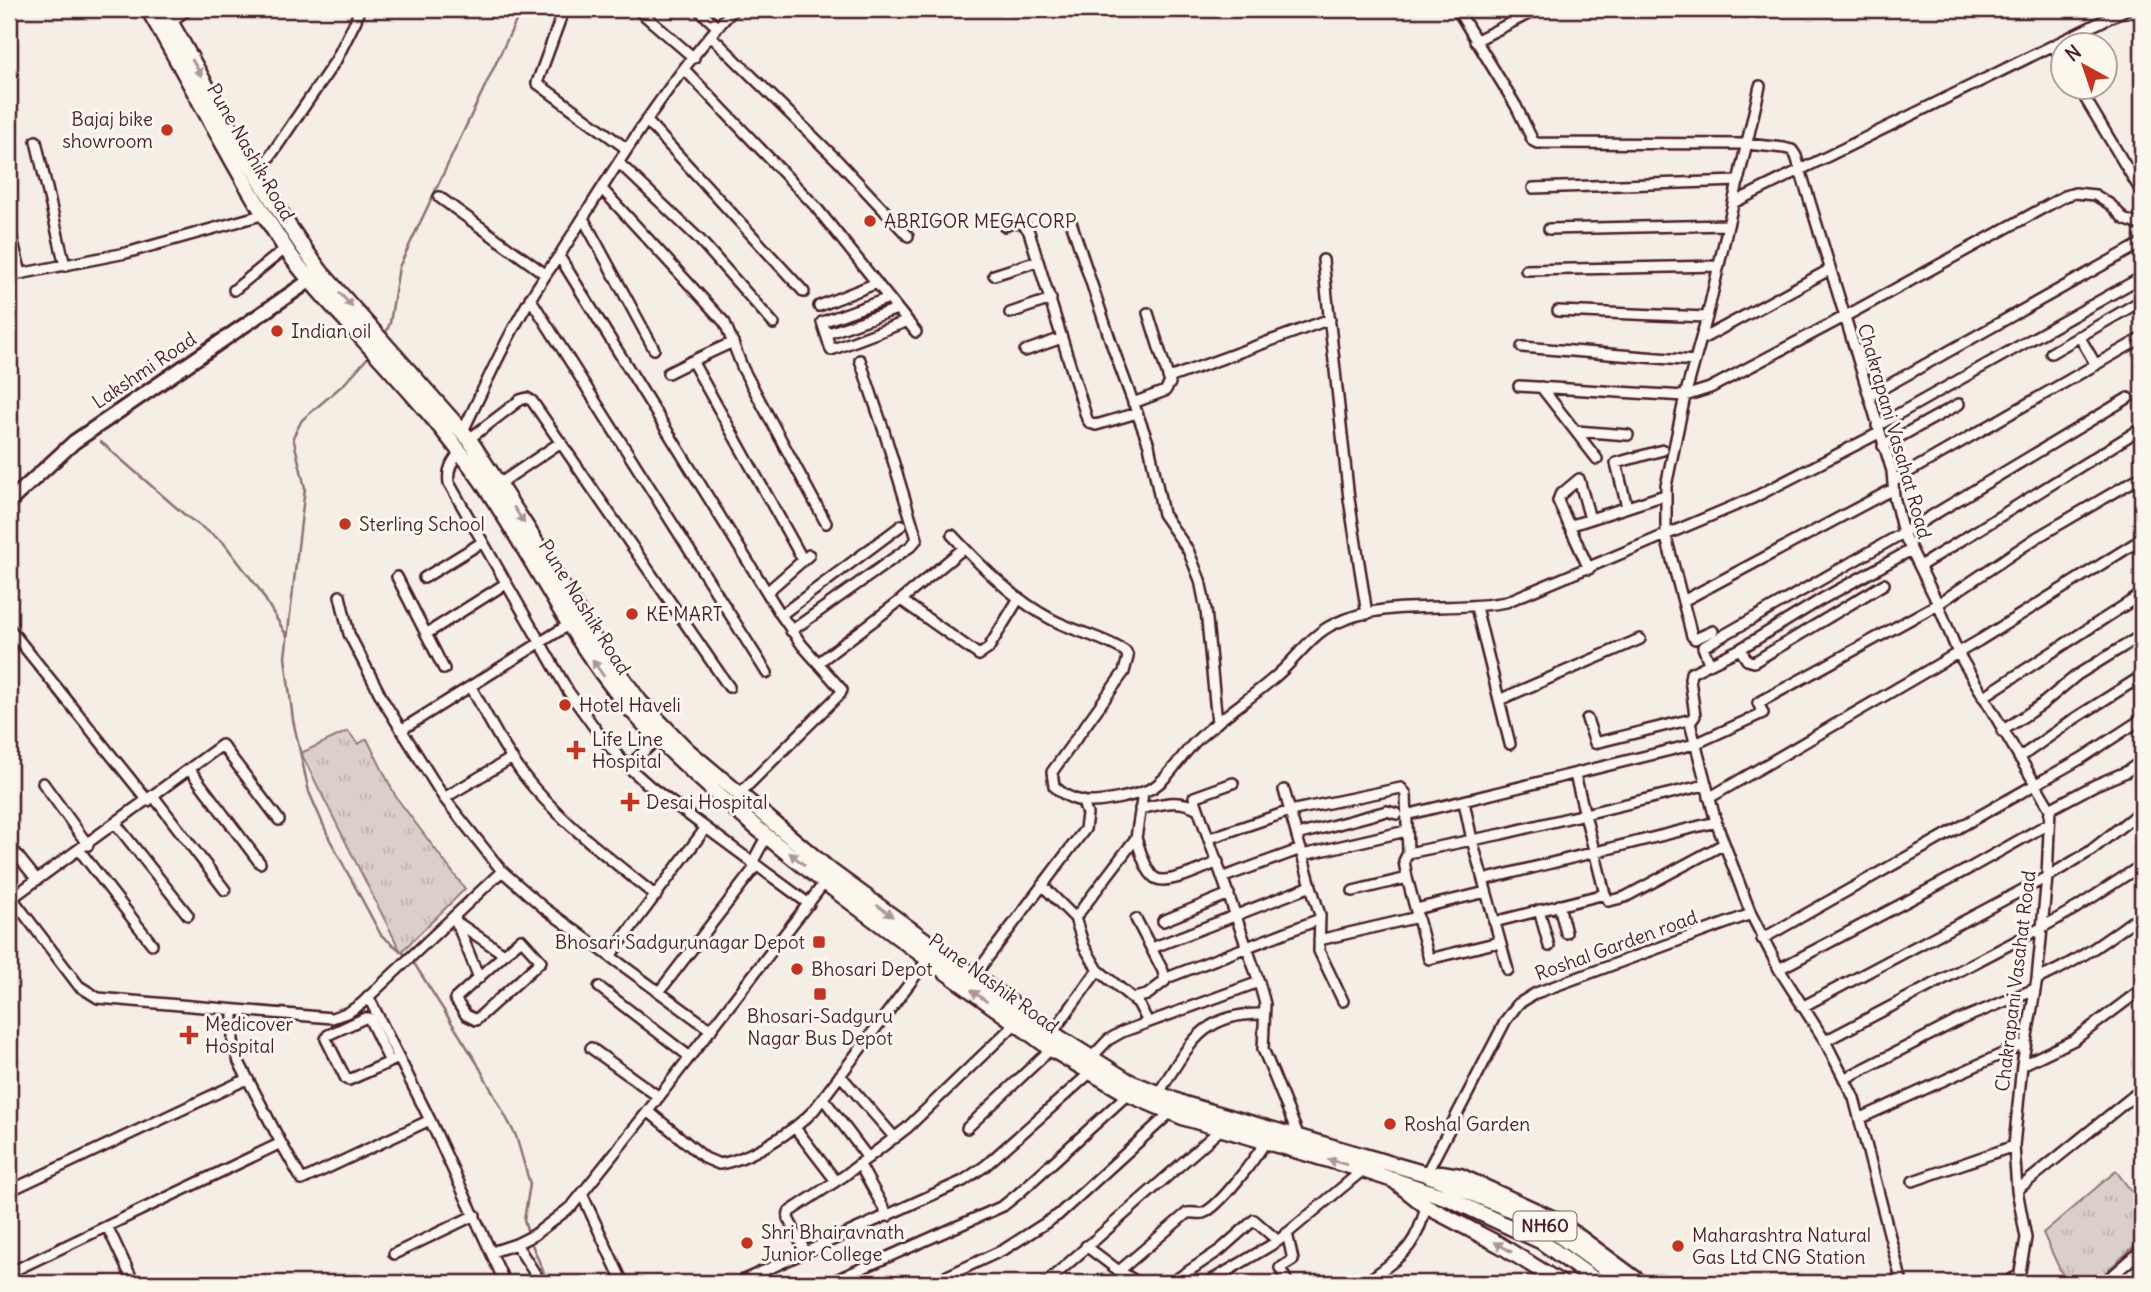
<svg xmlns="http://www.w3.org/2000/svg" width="2151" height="1292" viewBox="0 0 2151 1292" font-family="Delius,sans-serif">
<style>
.park{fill:url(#park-tufts);stroke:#92787a;stroke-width:2}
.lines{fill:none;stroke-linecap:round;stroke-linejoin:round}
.stream{stroke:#8d7174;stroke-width:2.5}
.minor-casing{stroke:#4a1f2b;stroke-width:14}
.secondary-casing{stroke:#4a1f2b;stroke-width:18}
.primary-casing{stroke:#4a1f2b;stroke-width:19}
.trunk-casing{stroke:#4a1f2b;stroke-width:19}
.minor{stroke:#fbf7ec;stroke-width:9}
.secondary{stroke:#fbf7ec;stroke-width:12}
.primary{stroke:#fbf7ec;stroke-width:14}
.trunk{stroke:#fbf7ec;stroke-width:14}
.oneway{fill:#ab9695}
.poi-dot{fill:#c8321e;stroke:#fbf7ec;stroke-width:2.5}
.labels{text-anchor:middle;stroke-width:6;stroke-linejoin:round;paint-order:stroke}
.shield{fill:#fbf7ec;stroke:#7f6065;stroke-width:2}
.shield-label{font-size:18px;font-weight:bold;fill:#4a1f2b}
.poi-label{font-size:19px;fill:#4a1f2b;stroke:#fbf7ec;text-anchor:start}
.street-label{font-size:19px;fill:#4a1f2b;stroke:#fbf7ec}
</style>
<defs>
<pattern id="park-tufts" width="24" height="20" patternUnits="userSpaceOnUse" patternTransform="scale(1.75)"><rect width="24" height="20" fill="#dbd0c9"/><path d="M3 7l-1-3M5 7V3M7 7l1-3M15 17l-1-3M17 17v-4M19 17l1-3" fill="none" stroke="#bdb2ad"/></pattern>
</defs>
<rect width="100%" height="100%" fill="#f4eee4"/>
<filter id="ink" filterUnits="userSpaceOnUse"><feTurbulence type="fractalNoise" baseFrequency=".0143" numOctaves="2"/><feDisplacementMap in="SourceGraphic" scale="14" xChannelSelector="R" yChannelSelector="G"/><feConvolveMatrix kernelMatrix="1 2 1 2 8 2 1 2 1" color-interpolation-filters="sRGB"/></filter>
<g filter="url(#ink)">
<path class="park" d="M 348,731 L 358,744 L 367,739 L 396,797 L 465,889 L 401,952 L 301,753 Z
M 2116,1171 L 2142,1205 L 2142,1239 L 2094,1283 L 2066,1283 L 2043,1233 Z"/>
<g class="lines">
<path class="stream" d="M 385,335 L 390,323 L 399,267 L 516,21
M 371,354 L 345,383 L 302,420 L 293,437 L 305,488 L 285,657 L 293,720 L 309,792 L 330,840 L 381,935 L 407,956
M 101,442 L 186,516 L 223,542 L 259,589 L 287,636
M 412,960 L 477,1063 L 516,1136 L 530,1184 L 524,1220 L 528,1234
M 530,1240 L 546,1278 L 552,1283"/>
<g class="minor-casing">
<path id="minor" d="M 564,9 L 537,83 L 627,149
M 637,9 L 694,58
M 698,9 L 717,27
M 734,9 C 665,83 613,171 559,256 L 781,615 L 802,645 L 842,690 L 840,694 L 739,794
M 1457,9 L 1516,106 L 1533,141 L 1537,143 L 1747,144 L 1784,148 L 1792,150 L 1796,156 L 1892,471 L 1894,496 L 1903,533 L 1938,604 L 1958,653 L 2050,809 L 2047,877 L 2037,979 L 2022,1065 L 2014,1146 L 2017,1190 L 2026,1238 L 2018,1283
M 170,22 L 188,9
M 711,36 L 838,161 L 908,236
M 1475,41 L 1538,9
M 2053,46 L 2064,62
M 684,69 L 815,206 L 916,332
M 2079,88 L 2142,193
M 646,120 L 804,292
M 36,141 L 65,266
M 619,163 L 699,239 L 774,324
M 258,174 L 336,60 L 356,20 L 359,9
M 1533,188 L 1739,181
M 602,189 L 725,323 L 743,369 L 826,523
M 439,197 L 545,274
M 1735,202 L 2127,9
M 583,218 L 654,349
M 1070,219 L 1114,351 L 1149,445 L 1163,514 L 1188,550 L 1200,580 L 1206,610 L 1217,723
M 1004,226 C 1016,222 1022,219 1029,232 L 1087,419 L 1090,423 L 1096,425 L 1137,413
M 9,227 L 21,273
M 1549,229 L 1728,225
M 1323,260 L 1349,499 L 1367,614
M 1526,270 L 1719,266
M 994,275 L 1038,261
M 9,276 L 126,253 L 265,214
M 234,290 L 286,248
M 530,298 L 767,673
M 889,298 L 822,322 L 831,350 L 908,321
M 819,306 L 877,283
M 1558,311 L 1707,317
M 1010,313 L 1051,299
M 826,334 L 897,309
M 2079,336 L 2096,365
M 1702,339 L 1829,270
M 733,342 L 692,361 L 803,560
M 1522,347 L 1695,361
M 1025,351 L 1062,338
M 2051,353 L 2139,302
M 668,373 L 692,361
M 1169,378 L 1330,319
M 1519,386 L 1685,396 L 1710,388 L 1844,317 L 2065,196 L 2075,193 L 2095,195 L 2111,205 L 2124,219 L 2142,226
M 1541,387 L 1597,459
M 1869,396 L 2142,243
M 1133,403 L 1165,391 L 1170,383 L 1148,313
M 1877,426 L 2142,277
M 463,431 C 492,371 519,309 559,256
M 1576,431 L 1628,435
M 469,439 L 520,400 L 527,398 L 532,401 L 729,687
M 1883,446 L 1959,404
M 460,452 C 452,462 447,469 449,483 L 568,691 L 602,738 L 626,765 L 652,788 L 809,904
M 1893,481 L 2142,338
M 499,484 L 561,442
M 1627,507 L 1616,463 L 1663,450
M 1569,526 L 1665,495
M 952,535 C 981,566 1013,599 1051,619 C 1075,632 1104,637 1126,652 L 1128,657 L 1124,672 L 1052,772 L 1054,786 C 1061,793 1071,799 1082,801 C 1096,805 1141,795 1154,787 C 1171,776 1182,754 1197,740 C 1221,717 1250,699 1275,677 C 1295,661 1310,635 1334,624 C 1388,598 1449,613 1506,602 L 1753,498 L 1879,433
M 1920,566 L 2142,428
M 1589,569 L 1558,501 L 1560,495 L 1579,479 L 1590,519
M 397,577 L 444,669
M 424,578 L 481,543
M 767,592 L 809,555
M 340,596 L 349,634 L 384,702 L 444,798 L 502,871 L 544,908 L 711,1030
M 901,600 L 979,655 L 988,649 L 1019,598
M 1683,601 L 1893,489
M 1476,607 L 1510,744
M 781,615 L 902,525
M 9,628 L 148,801
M 791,631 L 911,546 L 917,539 L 884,431 L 860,360
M 1713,631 L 1695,639 L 1692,636 L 1666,537 L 1666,486 L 1685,396 L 1707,317 L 1760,86
M 426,634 L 505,584
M 1740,649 L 1747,660 L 1754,662 L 1884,584
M 818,663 L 901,600 L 964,548
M 1709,663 L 1703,647 L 1903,533 L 2128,398
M 471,687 C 490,721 508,758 534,788 C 570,829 614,862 656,896
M 1983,697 L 2142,594
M 1499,700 L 1640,639
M 1587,719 L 1595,743 L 1688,720 L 1690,723
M 401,730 L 573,622
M 2002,731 L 2041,705 L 2077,675 L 2142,635
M 2019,758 L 2074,719 L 2142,676
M 628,767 L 658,738
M 190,770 L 260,863
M 1575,775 L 1605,894 L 1609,901 L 1625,897 L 1724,844
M 43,783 L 88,845
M 154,797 L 225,890
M 444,798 L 512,758
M 1709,798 L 1980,640 L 2142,539
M 1464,802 L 1472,840 L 1508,970
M 1140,809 C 1162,804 1178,798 1198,809
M 2050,809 L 2095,785 L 2126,772 L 2142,761
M 1406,815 L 1695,744 L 1763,713 L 1758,703 L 1938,604 L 2036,538 L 2142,476
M 116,824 L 188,915
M 1297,835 L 1387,811 L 1397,814
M 1136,838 C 1140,849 1145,871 1155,878 C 1168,886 1205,867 1218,862
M 1210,838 L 1290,811 L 1401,788 L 1406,794 L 1408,853
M 9,845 L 37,880
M 80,851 L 152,944
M 1303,855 L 1406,831
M 752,863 L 767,835
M 1224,877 L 1301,849
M 1483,880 L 1716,822
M 1042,885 L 1075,918 L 1084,946 L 1098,970 L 1138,1003 L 1148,1022
M 1311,886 L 1320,915 L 1319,951 L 1343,1001
M 1353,891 L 1407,878
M 12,898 L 79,986 L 98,998 L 332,1018 L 349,1012 L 361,1004 L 502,871
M 9,900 L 222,745 L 279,820
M 1559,905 L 1566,933
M 1416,909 L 1486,892
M 1539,910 L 1549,946
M 454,916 L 479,978
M 1075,918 L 1136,838 L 1143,793
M 1163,921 L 1229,894
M 1494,922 L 1605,894
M 458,923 L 504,954
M 521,939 L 541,961 L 476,1020 L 466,1015 L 455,999 Z
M 1762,939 L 2082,758 L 2142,719
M 1319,940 L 1418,917
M 1499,942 L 1429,959 L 1407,878 L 1404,861 L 1408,853 L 1502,834 L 1705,785
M 1152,948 L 1311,886 L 1284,790
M 610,956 L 705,829
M 1779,969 L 1970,868 L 2048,824
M 974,976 L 1085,829 L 1087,814 L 1083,802
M 1164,979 L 1320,919
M 2037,979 C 2075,964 2109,938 2142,914
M 1259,982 L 1265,1004 L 1263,1049 L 1299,1137
M 599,987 L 690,1057
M 659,992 L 756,866
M 368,996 L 430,1120 L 505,1283
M 1134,998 L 1147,995 L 1165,981 L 1163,971 L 1136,919
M 1802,1007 L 2047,877 L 2089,852 L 2142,810
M 233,1011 L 233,1041 L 239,1062 L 281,1143 L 302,1180 L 430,1120
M 1052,1033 L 1098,970
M 1825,1041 L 2041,928 L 2076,908 L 2142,865
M 591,1048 L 659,1097
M 1090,1059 L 1108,1040 L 1122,1032 L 1259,982 L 1194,797 L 1233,783
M 390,1062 L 369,1018 L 365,1018 L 328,1035 L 326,1039 L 346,1079 L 349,1080 L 399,1058
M 2022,1065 L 2074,1040 L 2142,989
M 840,1075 L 895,1138
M 1844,1079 L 1957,1021 L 2035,989
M 1158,1094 C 1189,1046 1201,1012 1264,1014
M 823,1098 L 868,1158
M 648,1111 L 705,1158 L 719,1164 C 748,1160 795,1131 814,1110 L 928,959
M 1861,1118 L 2026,1043
M 967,1128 L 1051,1049
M 796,1129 L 836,1181
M 860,1165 L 888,1216
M 1426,1174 L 1506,1020 L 1518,1004 L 1536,993 L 1751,914
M 1913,1181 L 2014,1146
M 2017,1190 L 2142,1089
M 9,1191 L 247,1079
M 582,1194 L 623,1283
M 107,1226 L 134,1283
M 1287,1233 L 1293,1260 L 1280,1268 L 1288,1283
M 516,1244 L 541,1283
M 1086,1246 L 1119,1271 L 1139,1283
M 492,1252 L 516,1244 L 534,1235 L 572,1206 L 648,1111 L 828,878
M 806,1253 L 788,1218 L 789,1212 L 844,1176 L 907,1128 L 1016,1023
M 394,1254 L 475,1215
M 1119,1271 L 1187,1213 C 1192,1212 1198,1214 1203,1213 C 1220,1207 1256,1157 1266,1141
M 9,1273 L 281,1143
M 737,1283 L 963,1181 L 985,1166 L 1090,1073
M 829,1283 L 1003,1206 L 1018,1194 L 1128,1094
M 932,1283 L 1005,1249 L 1058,1215 L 1171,1112
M 1046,1283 L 1221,1129
M 1171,1283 L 1220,1250 L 1254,1220 L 1278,1241
M 1207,1283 L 1278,1241 L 1363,1170
M 1366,1283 C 1400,1255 1415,1252 1426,1206
M 1902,1283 L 1854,1098 L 1825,1041 L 1779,969 L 1751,914 L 1716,822 L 1690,723 L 1695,716 L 1690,679 L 1691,673 L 1740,649 L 1822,599 L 1911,550
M 2004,1283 L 2020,1275
M 2104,1283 L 2142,1250"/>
</g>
<g class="secondary-casing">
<path id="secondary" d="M 9,502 L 74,442 L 318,275"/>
</g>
<g class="primary-casing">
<path id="primary" d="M 1431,1176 L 1441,1173 L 1460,1176 L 1556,1220 L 1641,1283
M 1396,1182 L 1426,1206 L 1500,1245 L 1561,1283"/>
</g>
<g class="trunk-casing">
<path id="trunk" d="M 148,9 C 195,89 236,174 288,252 C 309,282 336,309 361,337 C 402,382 443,427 478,476 C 536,558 575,653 646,726 C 766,850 913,946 1051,1049 L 1128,1094 L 1185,1118 L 1363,1170 L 1448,1198 L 1542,1242 L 1599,1283
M 163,9 C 214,97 260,190 321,272 L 469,439 L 527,528 L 594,639 L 640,702 L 686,749 L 832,872 L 1052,1033 L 1128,1081 L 1184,1104 L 1426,1174 L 1521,1214 L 1550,1229 L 1625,1283"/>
</g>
<use href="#minor" class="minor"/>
<use href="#secondary" class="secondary"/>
<use href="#primary" class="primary"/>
<use href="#trunk" class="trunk"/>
</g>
<defs><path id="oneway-solid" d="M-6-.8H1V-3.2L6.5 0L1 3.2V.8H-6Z" transform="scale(1.75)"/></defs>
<g class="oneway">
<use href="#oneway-solid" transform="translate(197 68) rotate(60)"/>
<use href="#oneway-solid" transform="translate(346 300) rotate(48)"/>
<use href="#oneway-solid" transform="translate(519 515) rotate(57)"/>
<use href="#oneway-solid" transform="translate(598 668) rotate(-125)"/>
<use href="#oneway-solid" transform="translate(797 859) rotate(-141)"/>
<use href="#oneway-solid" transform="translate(885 911) rotate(36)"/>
<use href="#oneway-solid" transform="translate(979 996) rotate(-144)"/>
<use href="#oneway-solid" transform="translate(1337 1162) rotate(-164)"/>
<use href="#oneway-solid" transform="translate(1503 1247) rotate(-150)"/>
</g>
</g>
<g class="poi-dot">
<circle cx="167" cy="130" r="7"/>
<circle cx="870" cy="221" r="7"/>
<circle cx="277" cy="331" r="7"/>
<circle cx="345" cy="524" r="7"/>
<circle cx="632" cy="614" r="7"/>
<circle cx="565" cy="705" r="7"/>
<path d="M572.5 739.5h7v7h7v7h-7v7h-7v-7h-7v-7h7z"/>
<path d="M626.5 791.5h7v7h7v7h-7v7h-7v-7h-7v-7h7z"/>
<rect x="812" y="935" width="14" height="14" rx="3.5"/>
<circle cx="797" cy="969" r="7"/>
<rect x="813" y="987" width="14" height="14" rx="3.5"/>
<path d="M185.5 1024.5h7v7h7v7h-7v7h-7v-7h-7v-7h7z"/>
<circle cx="1390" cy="1124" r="7"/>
<circle cx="747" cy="1243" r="7"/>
<circle cx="1678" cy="1246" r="7"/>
</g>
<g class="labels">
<rect class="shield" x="1513.5" y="1211.5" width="63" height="29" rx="5"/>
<g class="shield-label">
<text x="1545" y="1232">NH60</text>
</g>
<g class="poi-label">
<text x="153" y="126" text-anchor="end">Bajaj bike<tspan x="153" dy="22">showroom</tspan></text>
<text x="884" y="228">ABRIGOR MEGACORP</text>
<text x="291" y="338">Indian oil</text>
<text x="359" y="531">Sterling School</text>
<text x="646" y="621">KE MART</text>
<text x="579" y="712">Hotel Haveli</text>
<text x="592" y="746">Life Line<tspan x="592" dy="22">Hospital</tspan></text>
<text x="646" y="809">Desai Hospital</text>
<text x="805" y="949" text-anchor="end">Bhosari Sadgurunagar Depot</text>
<text x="811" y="976">Bhosari Depot</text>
<text x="820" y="1023" text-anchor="middle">Bhosari-Sadguru<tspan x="820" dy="22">Nagar Bus Depot</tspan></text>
<text x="205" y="1031">Medicover<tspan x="205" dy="22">Hospital</tspan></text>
<text x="1404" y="1131">Roshal Garden</text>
<text x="761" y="1239">Shri Bhairavnath<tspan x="761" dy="22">Junior College</tspan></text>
<text x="1692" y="1242">Maharashtra Natural<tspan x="1692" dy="22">Gas Ltd CNG Station</tspan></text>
</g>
<g class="street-label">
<text transform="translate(251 152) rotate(60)" y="7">Pune Nashik Road</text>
<text transform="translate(144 370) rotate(-34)" y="7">Lakshmi Road</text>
<text transform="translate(1895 431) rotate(74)" y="7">Chakrapani Vasahat Road</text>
<text transform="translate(585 607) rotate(58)" y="7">Pune Nashik Road</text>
<text transform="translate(1616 945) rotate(-20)" y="7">Roshal Garden road</text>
<text transform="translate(2015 981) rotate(-83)" y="7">Chakrapani Vasahat Road</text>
<text transform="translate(994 983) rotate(36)" y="7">Pune Nashik Road</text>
</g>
</g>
<rect width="2151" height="1292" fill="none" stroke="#fbf7ec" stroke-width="35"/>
<rect x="18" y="18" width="2116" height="1257" fill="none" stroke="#4a1f2b" stroke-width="2.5" filter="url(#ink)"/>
<g transform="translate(2084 66) rotate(320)"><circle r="33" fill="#fbf7ec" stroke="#b4a19f" stroke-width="2"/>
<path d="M0-5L12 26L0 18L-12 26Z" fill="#c8321e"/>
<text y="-10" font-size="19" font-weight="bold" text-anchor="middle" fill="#4a1f2b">N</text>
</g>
</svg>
